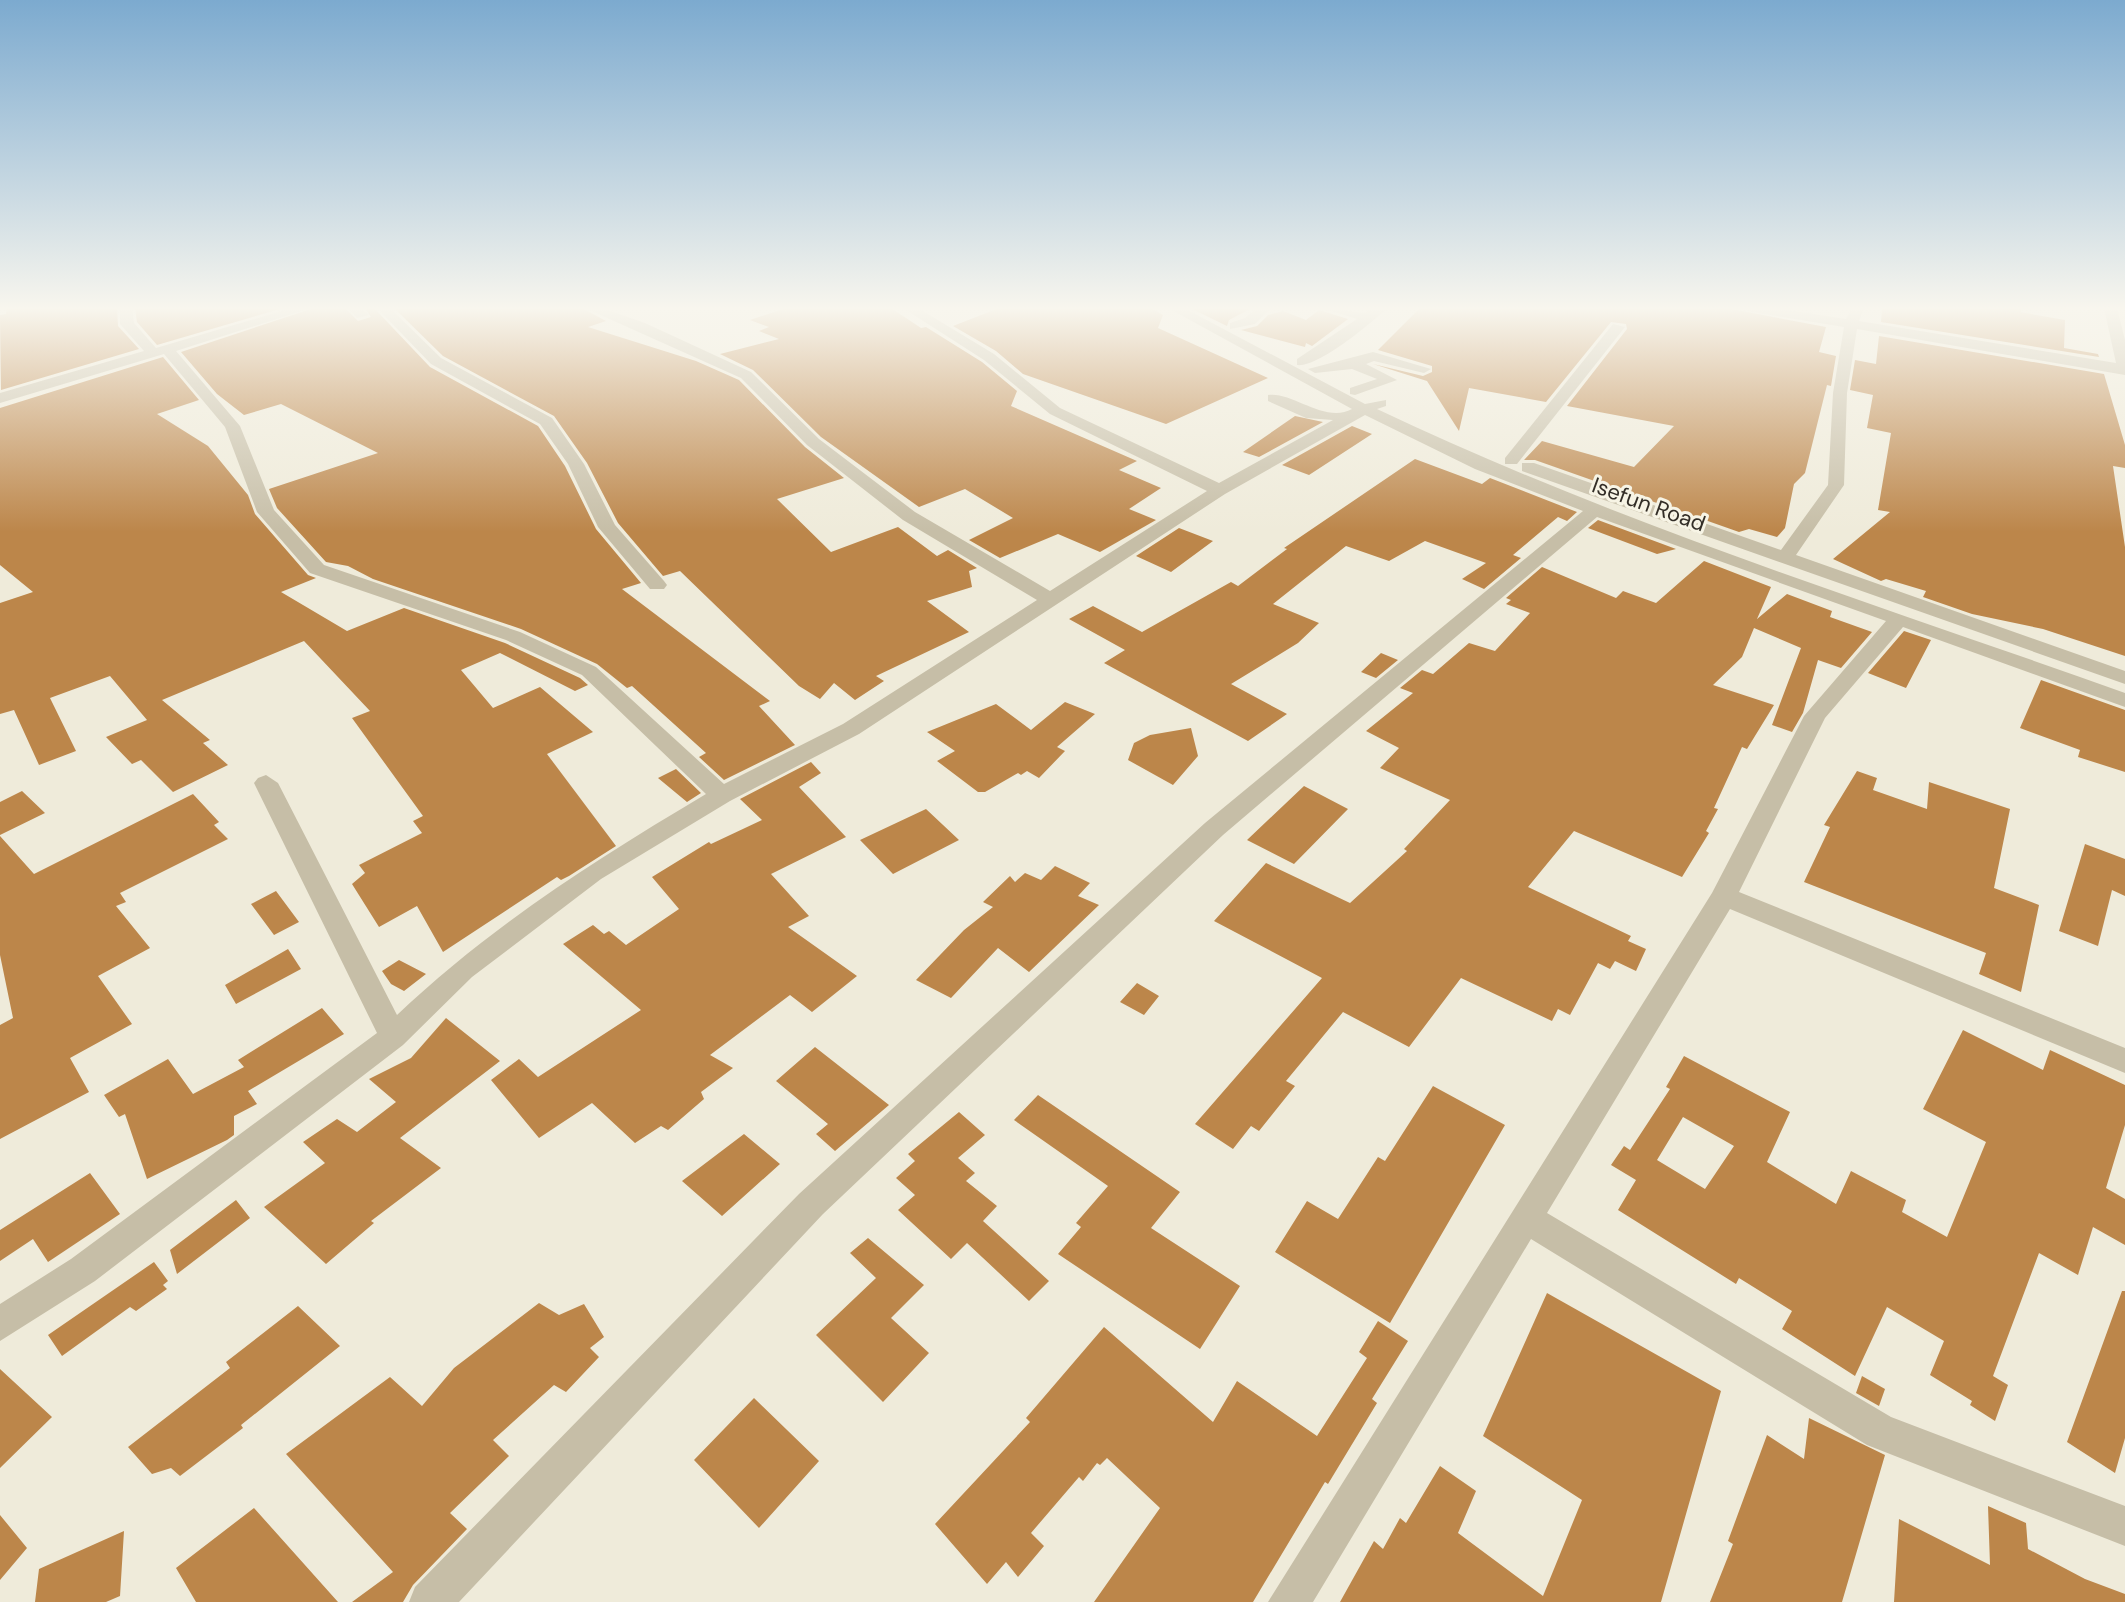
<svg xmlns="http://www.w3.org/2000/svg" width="2125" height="1602" viewBox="0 0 2125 1602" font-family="'DM Sans',sans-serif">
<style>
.building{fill:#bc864a;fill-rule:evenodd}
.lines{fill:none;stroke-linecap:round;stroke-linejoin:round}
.minor{fill:#c6bea7;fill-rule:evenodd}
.labels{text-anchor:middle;stroke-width:6;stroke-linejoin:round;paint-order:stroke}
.far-street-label{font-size:22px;fill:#332e27;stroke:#f7f4e5}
</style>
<rect width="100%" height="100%" fill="#efebda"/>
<path class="building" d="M 7,308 L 117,308 L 118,326 L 139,349 L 1,390 L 0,315 L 6,314 Z
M 135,308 L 283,308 L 157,345 L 137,322 Z
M 314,308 L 345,308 L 358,321 L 371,317 L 365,308 L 374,308 L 430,367 L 538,426 L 565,466 L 596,529 L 641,583 L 622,589 L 770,701 L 759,706 L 795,745 L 724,780 L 699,757 L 706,753 L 632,686 L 627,688 L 597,664 L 521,629 L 373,579 L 348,566 L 326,562 L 277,508 L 269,489 L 378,453 L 281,404 L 244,415 L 217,394 L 181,352 Z
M 394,308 L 582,308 L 606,321 L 588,327 L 696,361 L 739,380 L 805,447 L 844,478 L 777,499 L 831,552 L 898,527 L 937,556 L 948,550 L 977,568 L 969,571 L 972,587 L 927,601 L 969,632 L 876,676 L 884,681 L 855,700 L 834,683 L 820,699 L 799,686 L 680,571 L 663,576 L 618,523 L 587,463 L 554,416 L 443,356 Z
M 786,308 L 891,308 L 921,328 L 926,327 L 982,362 L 1017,391 L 1011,406 L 1137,461 L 1119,470 L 1161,488 L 1129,509 L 1156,520 L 1100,552 L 1058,534 L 1000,558 L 969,540 L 1013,518 L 965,489 L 919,507 L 821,437 L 753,370 L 720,354 L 779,339 L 759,331 L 769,327 L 750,320 Z
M 999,308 L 1151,308 L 1163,315 L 1158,328 L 1268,378 L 1166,424 L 1023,374 L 996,351 L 953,326 Z
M 1190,308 L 1252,308 L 1229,320 L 1227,326 Z
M 1420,308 L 1726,308 L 1826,327 L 1819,352 L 1836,356 L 1831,386 L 1827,385 L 1805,473 L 1794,484 L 1785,528 L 1777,537 L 1749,529 L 1739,532 L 1535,460 L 1524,460 L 1542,441 L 1634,467 L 1674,426 L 1567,406 L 1627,329 L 1626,324 L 1611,322 L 1546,402 L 1469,388 L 1459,431 L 1427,381 L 1373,364 L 1423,376 L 1432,372 L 1432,366 L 1378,350 Z
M 1882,308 L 2021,308 L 2021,312 L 2031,314 L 2065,320 L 2064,348 L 2098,354 L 2099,357 L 1881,322 Z
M 1319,310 L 1348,319 L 1312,346 L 1306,343 L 1305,347 L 1241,330 L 1257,326 L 1268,315 L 1283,311 L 1306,320 Z
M 1879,336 L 2104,374 L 2125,445 L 2125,468 L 2113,466 L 2125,547 L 2125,656 L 2043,629 L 1972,614 L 1923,597 L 1926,591 L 1886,579 L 1881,581 L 1833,559 L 1890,512 L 1878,510 L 1891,433 L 1867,428 L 1873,395 L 1850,390 L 1855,360 L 1876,364 Z
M 163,357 L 199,400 L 157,414 L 208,446 L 248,495 L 255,514 L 308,575 L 316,578 L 281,592 L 347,631 L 404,608 L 505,643 L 580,678 L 588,685 L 575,691 L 500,653 L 461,670 L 493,708 L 540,687 L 593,732 L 547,754 L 616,846 L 569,876 L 561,880 L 557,877 L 443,952 L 417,906 L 379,927 L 352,884 L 365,873 L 359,865 L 422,833 L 413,821 L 423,816 L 352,718 L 370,711 L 304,641 L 162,700 L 210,740 L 203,743 L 228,765 L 173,792 L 141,760 L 132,764 L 106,737 L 147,720 L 110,676 L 50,698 L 76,751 L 39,765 L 14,710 L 0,714 L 0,603 L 33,592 L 0,565 L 0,408 Z
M 1295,416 L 1323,422 L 1259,457 L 1243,452 Z
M 1352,426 L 1372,434 L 1309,475 L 1282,465 Z
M 1415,459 L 1482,484 L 1490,478 L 1577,512 L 1567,521 L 1558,517 L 1513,555 L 1521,558 L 1484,589 L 1462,579 L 1486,563 L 1425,541 L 1389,561 L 1346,546 L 1273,604 L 1319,623 L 1298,643 L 1231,684 L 1287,714 L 1248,741 L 1104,663 L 1125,650 L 1069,619 L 1093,606 L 1142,632 L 1231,582 L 1238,586 L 1287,549 L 1284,548 Z
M 1598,520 L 1676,549 L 1657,554 L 1588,528 Z
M 1179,528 L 1213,541 L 1171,572 L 1136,556 Z
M 1704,561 L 1771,587 L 1757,619 L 1787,594 L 1832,611 L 1830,617 L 1872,632 L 1841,668 L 1818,660 L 1803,713 L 1792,732 L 1772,725 L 1801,648 L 1754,628 L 1742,657 L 1713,685 L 1774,705 L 1747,749 L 1742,747 L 1714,808 L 1718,809 L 1706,831 L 1709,833 L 1682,877 L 1574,831 L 1528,887 L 1631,936 L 1628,941 L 1646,949 L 1636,971 L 1615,961 L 1610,969 L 1598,963 L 1570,1015 L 1558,1009 L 1552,1021 L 1461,978 L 1409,1047 L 1343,1012 L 1286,1081 L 1295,1086 L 1259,1131 L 1251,1126 L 1233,1149 L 1195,1124 L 1322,978 L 1214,921 L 1266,863 L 1350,903 L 1407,851 L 1404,849 L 1450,800 L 1380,768 L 1399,748 L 1366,731 L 1413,693 L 1400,688 L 1422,670 L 1433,674 L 1469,643 L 1495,651 L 1530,613 L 1506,604 L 1511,600 L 1506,598 L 1542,567 L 1616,598 L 1623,591 L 1656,603 Z
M 1904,631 L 1931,640 L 1906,688 L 1868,673 Z
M 1381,653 L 1398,660 L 1376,678 L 1361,672 Z
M 2041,680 L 2125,710 L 2125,772 L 2078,757 L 2080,750 L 2020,728 Z
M 1065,702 L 1095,714 L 1057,747 L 1065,751 L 1039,778 L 1027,771 L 1021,775 L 1018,773 L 985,792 L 978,792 L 937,761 L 955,751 L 927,732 L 996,704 L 1031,730 Z
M 1191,728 L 1198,756 L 1173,785 L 1128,760 L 1134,743 L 1150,735 Z
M 811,762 L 821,773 L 799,787 L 846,837 L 771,874 L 809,916 L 788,927 L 857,976 L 812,1012 L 790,995 L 710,1055 L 733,1068 L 701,1092 L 704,1099 L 668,1130 L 661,1126 L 635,1143 L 592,1103 L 539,1138 L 491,1080 L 519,1059 L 538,1077 L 641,1010 L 563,944 L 593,925 L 604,934 L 609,931 L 626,945 L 679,909 L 652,877 L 709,842 L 711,844 L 762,820 L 740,799 Z
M 676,769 L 701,793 L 687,802 L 658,778 Z
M 1857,771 L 1877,778 L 1873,790 L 1927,809 L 1929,782 L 2010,809 L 1994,888 L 2039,905 L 2021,992 L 1979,974 L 1986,953 L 1804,882 L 1830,827 L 1824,825 Z
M 1304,786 L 1348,809 L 1294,864 L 1247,840 Z
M 22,791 L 45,813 L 0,835 L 0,802 Z
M 193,794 L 219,822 L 214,825 L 228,839 L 120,893 L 126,902 L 116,906 L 150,948 L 98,976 L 132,1024 L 70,1058 L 89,1092 L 0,1139 L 0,1025 L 13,1018 L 0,955 L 0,836 L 34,874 Z
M 926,809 L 959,840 L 893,874 L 860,840 Z
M 2085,844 L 2125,859 L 2125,896 L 2112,890 L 2098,946 L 2059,931 Z
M 1055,866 L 1090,883 L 1078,896 L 1099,905 L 1029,972 L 998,948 L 951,998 L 916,980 L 964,930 L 993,907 L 983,902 L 1010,876 L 1015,882 L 1025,873 L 1041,880 Z
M 276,891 L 299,922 L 274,935 L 251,904 Z
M 288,949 L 301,969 L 236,1004 L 225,985 Z
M 399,960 L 426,974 L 404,991 L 391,984 L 382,971 Z
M 1137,983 L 1159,996 L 1144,1015 L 1120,1002 Z
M 322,1008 L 344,1034 L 248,1091 L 257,1104 L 234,1116 L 234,1135 L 227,1140 L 147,1179 L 125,1114 L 119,1117 L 104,1095 L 168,1059 L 193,1094 L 244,1067 L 238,1060 Z
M 446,1018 L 500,1061 L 400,1138 L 441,1168 L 371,1221 L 374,1223 L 326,1264 L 264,1207 L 325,1163 L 303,1142 L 337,1119 L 357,1132 L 396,1102 L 369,1079 L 411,1058 Z
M 1963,1030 L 2043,1070 L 2050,1050 L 2125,1085 L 2125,1125 L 2106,1188 L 2125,1199 L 2125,1245 L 2093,1227 L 2078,1275 L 2039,1253 L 1993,1376 L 2008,1385 L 1995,1421 L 1970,1405 L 1972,1401 L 1930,1375 L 1944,1341 L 1887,1307 L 1855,1376 L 1782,1329 L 1792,1311 L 1739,1278 L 1736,1284 L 1618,1210 L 1636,1180 L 1611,1165 L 1624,1146 L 1630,1150 L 1670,1089 L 1666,1087 L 1684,1056 L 1790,1112 L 1767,1162 L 1836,1204 L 1851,1171 L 1906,1200 L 1902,1212 L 1947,1237 L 1986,1142 L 1923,1109 ZM 1683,1117 L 1734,1146 L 1705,1189 L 1657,1160 Z
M 815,1047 L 889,1105 L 835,1151 L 816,1134 L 828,1124 L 776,1081 Z
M 1433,1086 L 1505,1125 L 1390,1323 L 1275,1252 L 1307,1201 L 1338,1219 L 1378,1157 L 1385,1161 Z
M 1038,1095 L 1180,1192 L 1151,1228 L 1240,1286 L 1200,1349 L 1058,1254 L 1081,1227 L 1076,1223 L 1108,1186 L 1014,1120 Z
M 959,1112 L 985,1135 L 958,1158 L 975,1173 L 966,1181 L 997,1206 L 983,1221 L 1049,1281 L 1029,1301 L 967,1243 L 951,1259 L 898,1210 L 915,1195 L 896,1178 L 915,1161 L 908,1154 Z
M 744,1134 L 780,1164 L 722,1216 L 682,1181 Z
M 90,1173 L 120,1214 L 48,1262 L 33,1239 L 0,1261 L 0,1230 Z
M 236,1200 L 250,1218 L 177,1274 L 170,1250 Z
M 868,1238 L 924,1285 L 891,1318 L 929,1353 L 883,1402 L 816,1335 L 876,1278 L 850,1253 Z
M 154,1262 L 168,1281 L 163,1285 L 167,1289 L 136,1311 L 130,1307 L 62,1356 L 48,1335 Z
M 2122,1291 L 2125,1291 L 2125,1438 L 2115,1473 L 2067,1442 Z
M 1547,1293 L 1721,1391 L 1661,1602 L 1340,1602 L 1374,1541 L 1383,1549 L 1400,1518 L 1406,1523 L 1440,1466 L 1476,1491 L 1458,1533 L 1543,1596 L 1582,1500 L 1483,1436 Z
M 539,1303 L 559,1315 L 584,1304 L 604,1337 L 590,1348 L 599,1357 L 566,1392 L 554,1385 L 493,1440 L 509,1456 L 450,1513 L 467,1529 L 413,1585 L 403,1602 L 352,1602 L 393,1572 L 286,1454 L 390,1377 L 422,1406 L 454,1368 Z
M 298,1306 L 340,1346 L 241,1425 L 243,1428 L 180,1476 L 171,1468 L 152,1474 L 128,1447 L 230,1368 L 226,1362 Z
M 1378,1321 L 1408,1341 L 1372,1399 L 1377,1403 L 1328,1484 L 1325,1482 L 1253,1602 L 1094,1602 L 1160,1508 L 1107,1458 L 1100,1465 L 1097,1463 L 1083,1481 L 1079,1477 L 1031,1533 L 1044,1546 L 1018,1577 L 1006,1562 L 987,1584 L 935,1524 L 1030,1422 L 1026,1418 L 1104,1327 L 1213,1422 L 1237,1381 L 1317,1436 L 1367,1358 L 1359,1352 Z
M 0,1369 L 52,1417 L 0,1468 Z
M 1862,1376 L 1885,1389 L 1879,1406 L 1856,1393 Z
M 754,1398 L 819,1461 L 759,1528 L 694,1460 Z
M 1809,1418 L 1885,1455 L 1842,1602 L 1710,1602 L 1733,1544 L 1728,1541 L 1767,1435 L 1804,1459 Z
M 1988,1506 L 2026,1523 L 2028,1549 L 2085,1579 L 2125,1594 L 2125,1602 L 1894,1602 L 1899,1519 L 1990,1565 Z
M 254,1508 L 338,1602 L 196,1602 L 176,1568 Z
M 0,1515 L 27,1548 L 0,1580 Z
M 124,1531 L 120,1596 L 106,1602 L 35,1602 L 39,1569 Z"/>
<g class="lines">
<path class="minor" d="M 120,308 L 132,308 L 134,323 L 156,348 L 292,308 L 311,308 L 176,351 L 240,426 L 274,510 L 324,565 L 520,632 L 596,667 L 724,784 L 843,724 L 1037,600 L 903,520 L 807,445 L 741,378 L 585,308 L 602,308 L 645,323 L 751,372 L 819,439 L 915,512 L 1050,591 L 1207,491 L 1050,414 L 984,360 L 903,308 L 918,308 L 994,354 L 1060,408 L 1219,483 L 1333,420 L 1306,418 L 1268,401 L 1268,395 C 1292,391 1325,424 1352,409 L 1168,308 L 1184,308 L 1365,404 L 1386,400 L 1386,406 L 1377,409 C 1618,524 1874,603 2125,693 L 2125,707 L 1903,627 L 1825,718 L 1739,892 L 2125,1048 L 2125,1073 L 1730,909 L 1547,1213 L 1891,1417 L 2125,1506 L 2125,1546 L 1867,1445 L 1531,1239 L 1313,1602 L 1268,1602 L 1712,893 L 1804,716 L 1886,621 L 1597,517 L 1223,835 L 823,1214 L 459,1602 L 409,1602 L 415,1587 L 799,1194 L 1205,823 L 1583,511 L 1475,469 L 1365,415 L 1225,494 L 859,734 L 730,801 L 601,879 L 472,977 L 403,1045 L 95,1281 L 0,1341 L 0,1304 L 71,1259 L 377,1033 L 254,783 L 258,778 L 266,775 L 278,783 L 397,1015 C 491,926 595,860 706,794 L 582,675 L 506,640 L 310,573 L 257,512 L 225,427 L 164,354 L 0,403 L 0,393 L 144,351 L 120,324 Z
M 348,308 L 361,308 L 369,315 L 357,318 Z
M 377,308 L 390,308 L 441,358 L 552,418 L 584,464 L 615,525 L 664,581 L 667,585 L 664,589 L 650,589 L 598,527 L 568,464 L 540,424 L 431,364 Z
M 1257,308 L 1271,308 L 1255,324 L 1230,329 L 1230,323 L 1245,318 Z
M 1321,308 L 1365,313 L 1372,308 L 1387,308 C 1374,321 1318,368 1297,365 L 1297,359 L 1357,319 Z
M 1746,308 L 1774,308 L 1846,319 L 1852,308 L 1864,308 L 1859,321 L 2116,363 L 2104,308 L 2117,308 L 2125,340 L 2125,375 L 1857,329 L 1847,393 L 1844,485 L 1796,555 L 2125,671 L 2125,684 L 1522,471 L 1522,463 L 1534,463 L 1781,550 L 1828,485 L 1833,393 L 1844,327 L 1752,312 Z
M 1613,324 L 1625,327 L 1517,464 L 1505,464 L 1505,458 Z
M 1373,352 L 1431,369 L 1424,373 L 1374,361 L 1366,364 L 1397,380 L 1355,395 L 1350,394 L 1350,388 L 1377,379 L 1352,369 L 1315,373 L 1308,369 Z"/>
</g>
<linearGradient id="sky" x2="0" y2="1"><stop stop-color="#7caacf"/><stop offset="0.58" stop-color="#f8f6ee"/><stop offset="1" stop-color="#f8f6ee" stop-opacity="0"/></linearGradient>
<rect width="2125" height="532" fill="url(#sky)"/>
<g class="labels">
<g class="far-street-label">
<text transform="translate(1649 504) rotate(20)" y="8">Isefun Road</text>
</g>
</g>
</svg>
